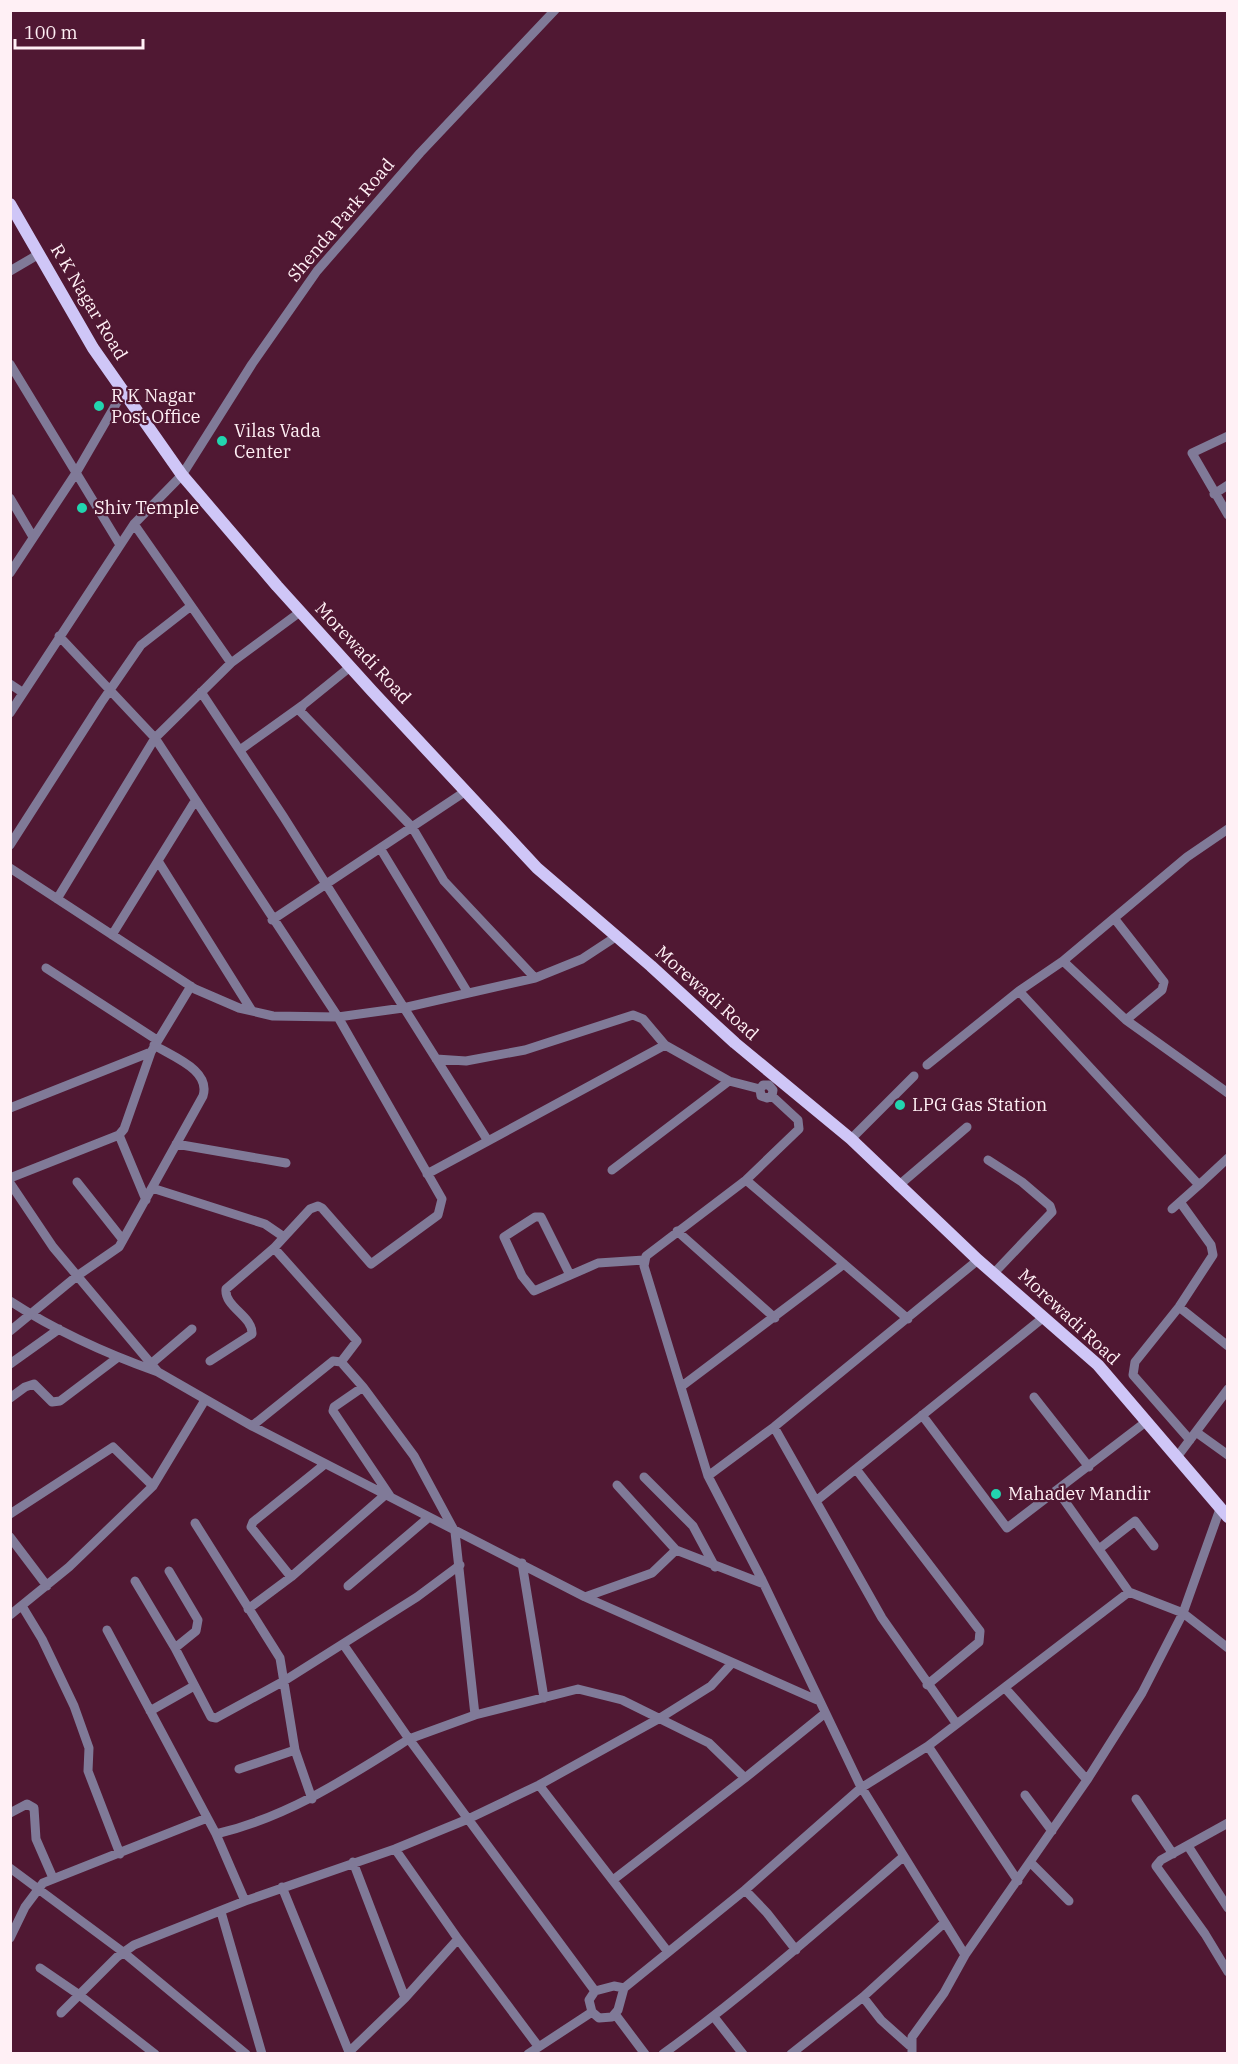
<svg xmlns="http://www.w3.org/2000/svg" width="1238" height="2064" viewBox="0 0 1238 2064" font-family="'IBM Plex Serif',serif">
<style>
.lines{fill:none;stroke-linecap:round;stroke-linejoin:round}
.minor{stroke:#807a98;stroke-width:9}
.major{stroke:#cfc6f7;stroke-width:12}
.poi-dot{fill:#22d5af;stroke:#501833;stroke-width:2}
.labels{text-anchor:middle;stroke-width:4.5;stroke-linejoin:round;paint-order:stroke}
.street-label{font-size:18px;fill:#fff0f5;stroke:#501833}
.poi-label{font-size:18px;fill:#fff0f5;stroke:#501833;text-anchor:start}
</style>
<rect width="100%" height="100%" fill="#501833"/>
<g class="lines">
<path class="minor" d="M 10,271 L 39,254
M 10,364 L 120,545
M 1228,436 L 1192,453 L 1228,515
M 1214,494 L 1228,485
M 10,498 L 33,537
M 134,524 L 231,663
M 10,573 L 76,473 L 123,392
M 59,636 L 155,738 L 338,1017 L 442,1199 L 438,1215 L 371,1264 L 322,1208 L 318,1206 L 310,1209 L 274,1248 L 226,1289 C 224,1307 253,1316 252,1334 L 210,1361
M 350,667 L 303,705 L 300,711 L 412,827 L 444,881 L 535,978
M 10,684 L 22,692
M 201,692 L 283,816 L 488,1141
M 10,713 L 134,524 L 182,475 L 252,364 L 317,271 L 420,153 L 555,10
M 240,750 L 303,705
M 10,845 L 101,703 L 141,645 L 191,606
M 380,848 L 468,993
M 158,861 L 252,1011
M 10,868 L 195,989 L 239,1008 L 273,1016 L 338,1017 L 403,1008 L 535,978 L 582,959 L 617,936
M 57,899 L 155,738 L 231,663 L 300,612
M 1114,918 L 1164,982 L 1162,990 L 1126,1020
M 272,920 L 466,791
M 112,935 L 195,801
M 1063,961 L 1126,1020 L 1228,1093
M 46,968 L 157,1040
M 1019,991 L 1199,1185 L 1228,1158
M 436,1059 L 466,1061 L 525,1050 L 633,1015 L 643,1019 L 665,1045
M 927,1065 L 1019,991 L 1063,961 L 1187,857 L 1228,829
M 760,1089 L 761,1096 L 767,1098 L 772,1096 L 798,1120 L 799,1129 L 746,1180 L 646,1256 L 644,1266 L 708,1476 L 761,1578 L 860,1785 L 965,1955
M 10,1108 L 151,1052
M 119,1135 L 146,1200
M 851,1139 L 914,1076
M 176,1144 L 286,1163
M 988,1160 L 1022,1182 L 1050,1206 L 1052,1212 L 994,1273
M 612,1170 L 729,1081
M 427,1174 L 665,1045 L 729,1081 L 760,1089 L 763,1085 L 769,1085 L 773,1090 L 772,1096
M 10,1178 L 119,1135 L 124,1129 L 151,1052 L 191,986
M 746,1180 L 908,1319
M 77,1182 L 123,1240
M 10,1183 L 53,1247 L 158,1372 L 252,1426 L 333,1361 L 341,1362 L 363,1387 L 414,1456 L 455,1532 L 475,1715
M 898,1186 L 967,1127
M 152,1188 L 265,1224 L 284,1237
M 1180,1202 L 1211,1245 L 1213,1255 L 1179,1307 L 1135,1362 L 1133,1375 L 1190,1440
M 1172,1209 L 1199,1185
M 677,1231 L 775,1318
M 274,1248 L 357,1341 L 341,1362
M 570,1275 L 541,1217 L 535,1217 L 504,1237 L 522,1276 L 534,1291 L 598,1263 L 644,1260
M 10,1301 C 56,1331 107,1354 158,1372
M 1179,1307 L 1228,1346
M 10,1331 L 77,1276 L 119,1247 L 203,1096 C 211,1070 173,1057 154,1045
M 152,1363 L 192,1329
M 10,1364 L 59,1329
M 682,1386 L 844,1264
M 363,1387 L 334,1407 L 333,1411 L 390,1496
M 1034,1397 L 1089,1467
M 10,1398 L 25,1387 L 34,1384 L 52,1402 L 60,1401 L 117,1358
M 922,1415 L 1007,1528 L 1147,1421
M 252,1426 L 585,1597 L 817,1700
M 774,1427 L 882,1618 L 956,1723
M 1196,1432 L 1228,1455
M 1177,1457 L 1228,1389
M 325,1464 L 253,1522 L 251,1527 L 291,1577 L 385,1495
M 856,1469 L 980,1631 L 979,1642 L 927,1685
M 708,1476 L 774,1427 L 978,1260
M 644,1477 L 693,1526 L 715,1567
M 617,1485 L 676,1550 L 764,1584
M 1057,1490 L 1129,1592
M 816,1501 L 1044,1317
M 10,1514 L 113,1447 L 153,1486
M 195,1523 L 280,1658 L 295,1750
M 10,1537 L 47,1586
M 1099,1549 L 1135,1521 L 1154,1546
M 522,1563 L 544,1698
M 169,1571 L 198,1620 L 196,1631 L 175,1648 L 211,1717 L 216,1718 L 284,1681 L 417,1597 L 460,1565
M 135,1581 L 175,1648
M 348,1586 L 428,1518
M 585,1597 L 652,1573 L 676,1550
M 22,1606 L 42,1639 L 74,1706 L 89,1748 L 88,1771 L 120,1854
M 248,1609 L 291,1577
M 10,1615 L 69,1567 L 153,1486 L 205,1400
M 107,1630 L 216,1834 L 245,1901
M 1005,1688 L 1087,1780
M 150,1711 L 194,1686
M 928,1746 L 1018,1881
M 239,1769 L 295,1750 L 312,1799
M 539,1785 L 668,1952
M 1025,1795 L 1052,1831
M 1136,1799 L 1173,1854
M 10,1813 L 27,1804 L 34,1808 L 36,1839 L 53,1878
M 1228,1823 L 1161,1860 L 1156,1866 L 1205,1934 L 1228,1972
M 216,1834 C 288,1817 347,1778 409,1739 L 343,1644
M 1188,1846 L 1228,1908
M 395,1849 L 458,1939
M 353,1862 L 405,1998
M 1031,1863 L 1069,1901
M 10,1868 L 123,1952 L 246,2054
M 613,1880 L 745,1778
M 282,1887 L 349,2052 L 405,1998 L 458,1939 L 538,2046
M 745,1890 L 767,1913 L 796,1950
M 221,1912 L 262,2054
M 10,1938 L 25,1907 L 43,1883 L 207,1818
M 40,1968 L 78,1994 L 155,2054
M 624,1988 L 614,1986 L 595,1991 L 589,2000 L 592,2012 L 599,2018 L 612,2017 L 618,2010 L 624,1988 L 745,1890 L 861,1788 L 928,1746 L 1129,1592 L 1183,1613 L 1228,1648
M 595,1991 L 409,1739 L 475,1715 L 578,1689 L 622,1700 L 709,1743 L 745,1778 L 824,1714
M 863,1997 L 881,2020 L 910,2046
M 61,2013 L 117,1957 L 134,1945 L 245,1901 L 395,1849 L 468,1819 L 539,1785 L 660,1718 L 711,1686 L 732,1663
M 615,2014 L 645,2054
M 714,2017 L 743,2054
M 528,2054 L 592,2012
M 663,2054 C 747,1993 825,1924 903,1857
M 791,2054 L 863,1997 L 943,1924
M 912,2054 L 912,2037 L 944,1993 L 965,1955 L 1087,1780 L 1142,1693 L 1183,1613 L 1220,1509"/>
<path class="major" d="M 10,204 L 93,348 L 182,475 L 277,586 L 372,691 L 537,868 L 651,966 L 735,1043 L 851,1139 L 978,1260 L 1098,1365 L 1228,1517"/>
</g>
<g class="poi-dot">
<circle cx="99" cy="406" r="6"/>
<circle cx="222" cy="441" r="6"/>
<circle cx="82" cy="508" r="6"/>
<circle cx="900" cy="1105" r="6"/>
<circle cx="996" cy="1494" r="6"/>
</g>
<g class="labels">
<g class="street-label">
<text transform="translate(341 220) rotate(-50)" y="6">Shenda Park Road</text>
<text transform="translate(89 302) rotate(59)" y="6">R K Nagar Road</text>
<text transform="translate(363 653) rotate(47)" y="6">Morewadi Road</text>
<text transform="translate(707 993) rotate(42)" y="6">Morewadi Road</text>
<text transform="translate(1069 1317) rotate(43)" y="6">Morewadi Road</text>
</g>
<g class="poi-label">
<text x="111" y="402">R K Nagar<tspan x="111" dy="21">Post Office</tspan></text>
<text x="234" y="437">Vilas Vada<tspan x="234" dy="21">Center</tspan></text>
<text x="94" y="514">Shiv Temple</text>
<text x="912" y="1111">LPG Gas Station</text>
<text x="1008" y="1500">Mahadev Mandir</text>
</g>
</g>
<rect width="1238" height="2064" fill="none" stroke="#fff0f5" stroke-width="24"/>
<path d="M15 39v9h128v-9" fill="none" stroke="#fff0f5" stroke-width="3"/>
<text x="24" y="39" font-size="18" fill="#fff0f5" stroke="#501833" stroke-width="4.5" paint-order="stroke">100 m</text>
</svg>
